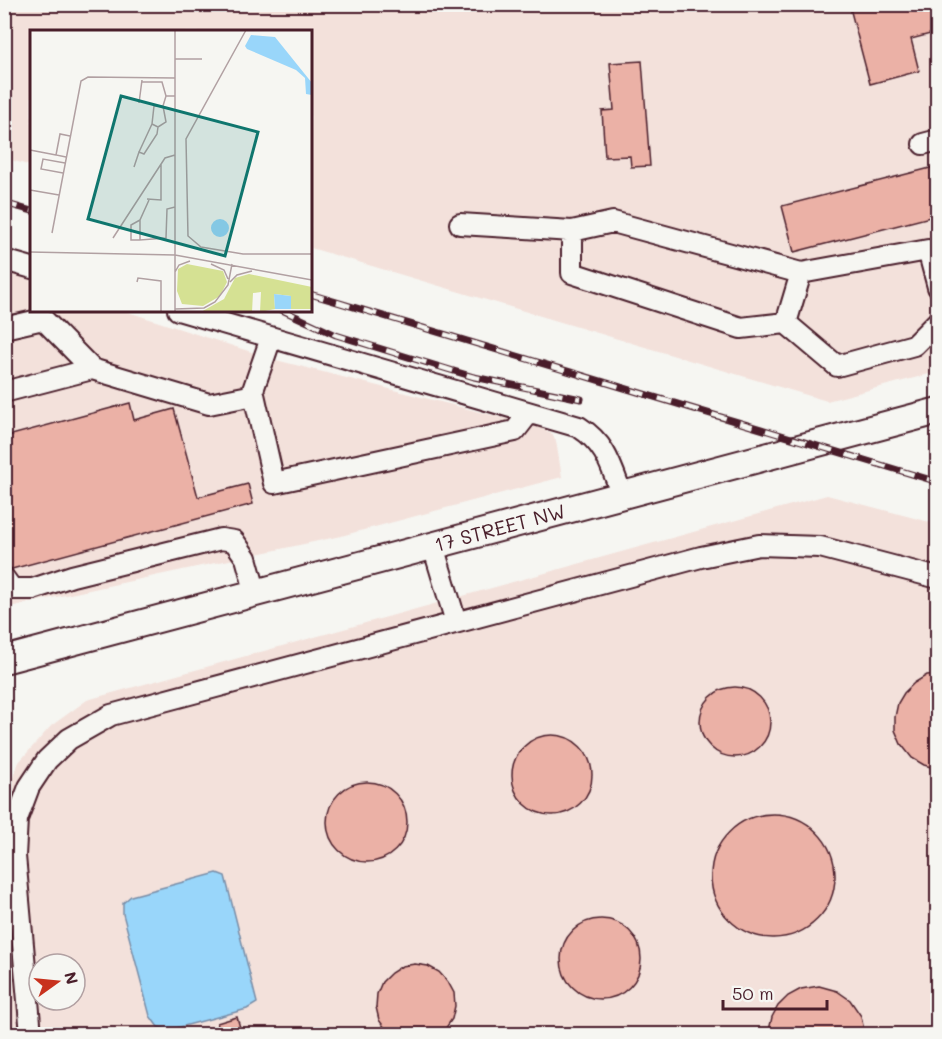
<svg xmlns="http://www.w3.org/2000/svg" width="942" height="1039" viewBox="0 0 942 1039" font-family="Mali,sans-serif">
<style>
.built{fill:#f3e1db;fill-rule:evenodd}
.water{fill:#99d6fa;stroke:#798da7;stroke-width:1.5}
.building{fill:#ebb1a6;stroke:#4a1f2b;stroke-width:1.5}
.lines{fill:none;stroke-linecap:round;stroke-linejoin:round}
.minor-casing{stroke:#4a1f2b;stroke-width:24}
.major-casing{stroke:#4a1f2b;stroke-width:30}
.minor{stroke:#f6f6f2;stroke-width:20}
.major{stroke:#f6f6f2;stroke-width:26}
.rail-casing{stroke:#4a1f2b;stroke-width:7}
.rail{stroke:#f6f6f2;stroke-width:4.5;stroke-dasharray:14;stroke-linecap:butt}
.labels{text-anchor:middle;stroke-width:6;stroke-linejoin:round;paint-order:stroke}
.street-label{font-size:20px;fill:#4a1f2b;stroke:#f6f6f2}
.inset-road{fill:none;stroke:#b1a0a2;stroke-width:1.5}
.view{fill:#0f766e;fill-opacity:0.15;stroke:#0f766e;stroke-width:3}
.inset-edge{fill:none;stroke:#4a1f2b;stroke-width:3}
</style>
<rect width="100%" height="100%" fill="#f6f6f2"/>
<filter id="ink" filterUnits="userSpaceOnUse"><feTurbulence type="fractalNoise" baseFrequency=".0167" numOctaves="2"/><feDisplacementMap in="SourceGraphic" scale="12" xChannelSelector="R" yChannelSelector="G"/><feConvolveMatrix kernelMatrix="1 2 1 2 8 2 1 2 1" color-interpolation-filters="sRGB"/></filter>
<g filter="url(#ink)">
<path class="built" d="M 4,5 L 937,5 L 937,372 L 827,401 L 311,248 L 310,32 L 32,32 L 31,166 L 5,158 Z
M 4,271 L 31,280 L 32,310 L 125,311 L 276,360 L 539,427 L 552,434 L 556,441 L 562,477 L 341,536 L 5,608 Z
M 827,495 L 937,524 L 937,1034 L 5,1034 L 4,800 L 19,762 L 51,726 L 87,700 ZM 39,964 L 75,964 L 75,1000 L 39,1000 Z"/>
<path class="water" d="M 217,873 L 225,876 L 257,1003 L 247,1009 L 169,1030 L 158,1027 L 150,1016 L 123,914 L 123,903 L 131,896 Z"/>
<path class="building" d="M 849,4 L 938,4 L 938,32 L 911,39 L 919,71 L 870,84 Z
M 642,61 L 650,166 L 631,167 L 630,156 L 605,157 L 602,111 L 614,110 L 610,63 Z
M 938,166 L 938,215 L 794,252 L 782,206 Z
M 130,403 L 134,420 L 174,409 L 198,497 L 248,484 L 253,504 L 12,569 L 8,567 L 4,553 L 4,437 Z
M 938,674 L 938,769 L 924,765 L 912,758 L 901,744 L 895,730 L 895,717 L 898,703 L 904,693 L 914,683 L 927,675 Z
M700 722a35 35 0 1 1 70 0a35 35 0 1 1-70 0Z
M512 775a40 40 0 1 1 80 0a40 40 0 1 1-80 0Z
M327 822a40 40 0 1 1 80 0a40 40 0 1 1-80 0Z
M711 876a62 62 0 1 1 124 0a62 62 0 1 1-124 0Z
M561 959a40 40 0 1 1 80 0a40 40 0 1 1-80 0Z
M 415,964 L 428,966 L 439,972 L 448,982 L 454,993 L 455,1006 L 452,1019 L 441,1035 L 390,1035 L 379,1020 L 376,1007 L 377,994 L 382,982 L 391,973 L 402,966 Z
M 819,986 L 837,991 L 850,1000 L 861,1016 L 865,1035 L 768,1035 L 772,1017 L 778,1006 L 788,996 L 801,989 Z
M 237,1017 L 241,1031 L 221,1035 L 217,1023 Z"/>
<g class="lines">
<g class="minor-casing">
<path id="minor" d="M 923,144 L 938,140
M 460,224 L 572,231 L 572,273 L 741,328 L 786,323 L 801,273 L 928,250 L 938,287
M 572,231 L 613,222 L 801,273
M 4,260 L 32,268
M 178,310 L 579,427 C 606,444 611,466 622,495
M 786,323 L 837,366 L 914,345 L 938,321
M 4,328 L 43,319 L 92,369
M 271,338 L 253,390 L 274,483 L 515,431 L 529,413
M 4,392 L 92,369 L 209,404 L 254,395
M 433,546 L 456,622
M 4,578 L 12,589 L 33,589 L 72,576 L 221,539 L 234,541 L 246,558 L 256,594
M 31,1034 L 15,856 L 17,819 L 29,787 L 47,760 L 69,739 L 111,715 L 701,557 L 759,545 L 820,547 L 938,578"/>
</g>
<g class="major-casing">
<path id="major" d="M 4,660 L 938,411"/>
</g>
<use href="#minor" class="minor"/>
<use href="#major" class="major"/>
<g class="rail-casing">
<path id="rail" d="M 4,203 L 32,211
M 310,294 L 938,482
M 282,310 L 336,335 L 447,369 L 474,377 L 581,399"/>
</g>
<use href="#rail" class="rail"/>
</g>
</g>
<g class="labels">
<g class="street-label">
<text transform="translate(500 528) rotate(-15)" y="7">17 STREET NW</text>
</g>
</g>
<g transform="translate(30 30)">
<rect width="282" height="282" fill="#f6f6f2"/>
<path d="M 157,234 L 193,241 L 197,252 L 190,266 L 173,276 L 152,274 L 147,261 L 148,239 ZM 219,244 L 282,257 L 282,279 L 261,279 L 261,266 L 244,264 L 245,279 L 230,282 L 231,262 L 223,263 L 222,282 L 171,282 L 194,269 L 205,248 Z" fill="#d5e193"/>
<path d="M 221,5 L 245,7 L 282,53 L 282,65 L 276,64 L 275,48 L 266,40 L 217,19 L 215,16 ZM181 198a9 9 0 1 1 18 0a9 9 0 1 1-18 0ZM 244,264 L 261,266 L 261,279 L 245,279 Z" fill="#99d6fa"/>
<path class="inset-road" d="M 216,0 L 156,109 L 158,206 L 171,217 L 213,224 L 282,224M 145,29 L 172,29M 112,52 L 132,52 L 136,66M 109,73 L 112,50M 128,97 L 136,92 L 133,76M 0,120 L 26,125M 109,122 L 122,94M 36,127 L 26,125 L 30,104 L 40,106M 104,137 L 109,122 L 114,124 L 127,104 L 128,97 L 122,94 L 124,76 L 133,76 L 136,66 L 145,66M 33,143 L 11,139 L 13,129 L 35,133M 0,160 L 29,165M 117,169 L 131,170 L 131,134M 119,170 L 110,190 L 110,210 L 136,208 L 137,179 L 145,177M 22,203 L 51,51 L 58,47 L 145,48M 83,208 L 135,128 L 145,125M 110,210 L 101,210 L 101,195 L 110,190M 0,222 L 145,225 L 282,250M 181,234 L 194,240 L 198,249M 145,242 L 149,235 L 160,231M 107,252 L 108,248 L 131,251 L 131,282M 200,252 L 207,245 L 222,241M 145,279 L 174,278 L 185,272 L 198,255 L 202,234M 145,282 L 145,0"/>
<path class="view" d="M 91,66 L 228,102 L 195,226 L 58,189 Z"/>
<rect width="282" height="282" class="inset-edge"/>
</g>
<rect width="942" height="1039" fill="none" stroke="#f6f6f2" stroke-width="24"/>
<rect x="12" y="12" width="918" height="1015" fill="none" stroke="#4a1f2b" stroke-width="2" filter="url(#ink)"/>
<g transform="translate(57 982) rotate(75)"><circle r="28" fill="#f6f6f2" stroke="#b1a0a2" stroke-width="1.5"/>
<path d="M0-4.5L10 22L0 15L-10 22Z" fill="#c8321e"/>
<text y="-9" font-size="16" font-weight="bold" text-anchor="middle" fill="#4a1f2b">N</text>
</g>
<path d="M723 1000v9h104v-9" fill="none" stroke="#4a1f2b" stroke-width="3"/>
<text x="732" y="1000" font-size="18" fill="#4a1f2b" stroke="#f6f6f2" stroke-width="4.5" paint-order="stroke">50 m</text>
</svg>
